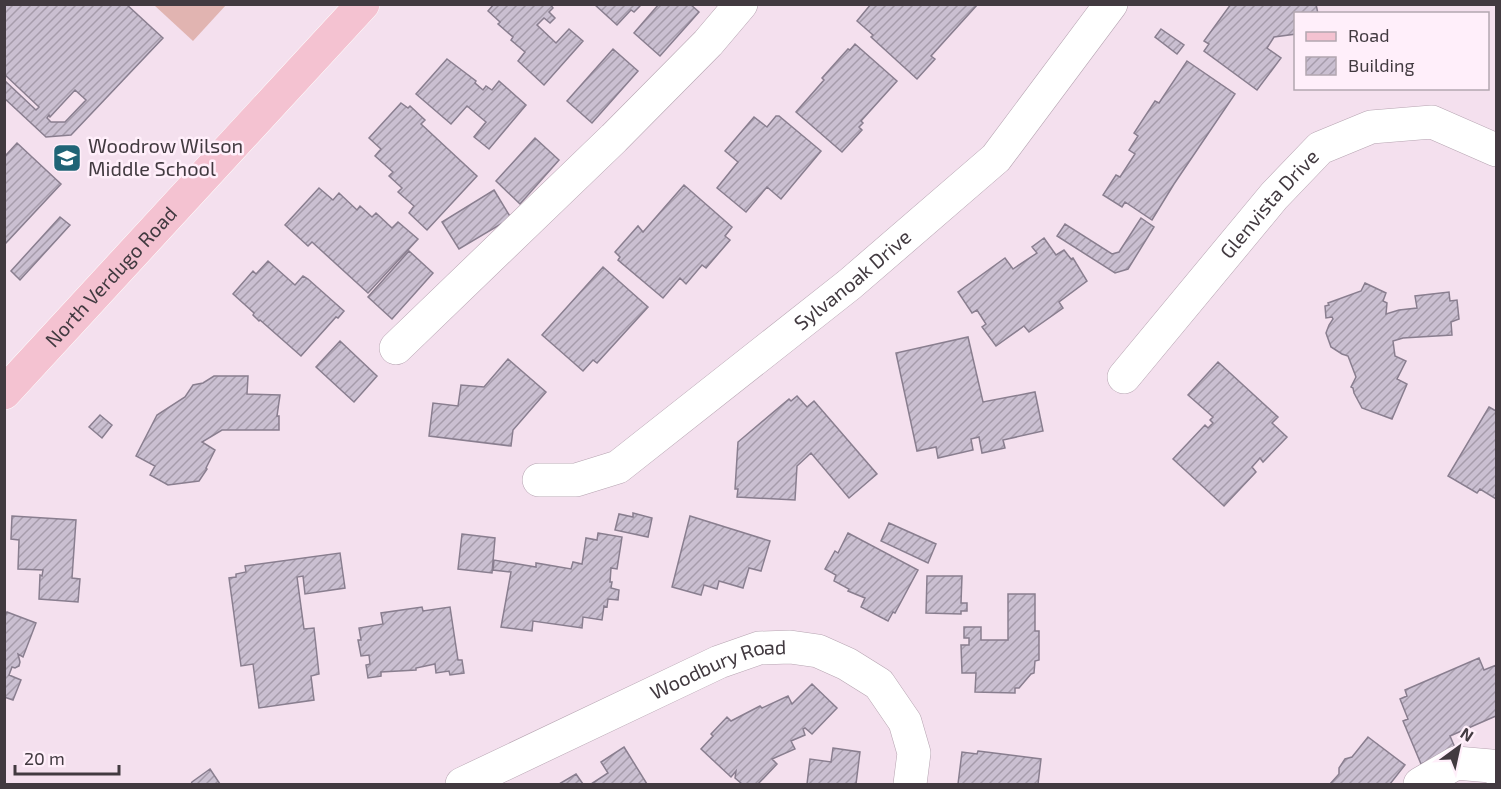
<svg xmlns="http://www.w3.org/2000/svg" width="1501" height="789" viewBox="0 0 1501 789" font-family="'Exo 2',sans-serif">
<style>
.pitch{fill:#e1b4b1}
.building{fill:url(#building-hatch);stroke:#897e8f;stroke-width:1.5;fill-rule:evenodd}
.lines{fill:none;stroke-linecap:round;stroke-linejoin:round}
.minor-casing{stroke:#b6a4b1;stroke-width:34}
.major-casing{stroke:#fff;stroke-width:34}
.minor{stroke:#fff;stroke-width:33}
.major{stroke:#f4c2d1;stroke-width:33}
.labels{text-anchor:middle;stroke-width:5;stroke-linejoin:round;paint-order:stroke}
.poi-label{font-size:20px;fill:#423a40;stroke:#ffeffa;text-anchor:start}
.street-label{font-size:20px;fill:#423a40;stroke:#ffeffa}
</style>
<defs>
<pattern id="building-hatch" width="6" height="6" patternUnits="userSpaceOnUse" patternTransform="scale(1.5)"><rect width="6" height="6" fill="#cabfd1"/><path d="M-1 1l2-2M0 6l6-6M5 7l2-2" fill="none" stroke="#a69cab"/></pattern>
</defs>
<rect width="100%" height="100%" fill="#f4e0ee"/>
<path class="pitch" d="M 154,5 L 226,5 L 193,41 Z"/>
<path class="building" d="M 4,4 L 126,4 L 163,38 L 71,135 L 46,137 L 4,98 L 4,80 L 36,110 L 39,107 L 4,74 ZM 75,90 L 86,100 L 65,122 L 51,122 L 47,118 L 49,115 L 50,117 Z
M 494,4 L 550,4 L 553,8 L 549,12 L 555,18 L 550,23 L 544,18 L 537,25 L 556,43 L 569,29 L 583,41 L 544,85 L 518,61 L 525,52 L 511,40 L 513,37 L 498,24 L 500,22 L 488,11 Z
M 594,4 L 641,4 L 641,5 L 634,12 L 631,10 L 617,25 Z
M 659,4 L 690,4 L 699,12 L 660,56 L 634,33 Z
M 871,4 L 978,4 L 931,56 L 935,59 L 917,79 L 871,37 L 873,35 L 857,21 Z
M 1231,4 L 1316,4 L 1318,14 L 1296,14 L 1296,34 L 1274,37 L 1267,48 L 1281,58 L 1257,90 L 1204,51 L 1209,44 L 1204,41 Z
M 1161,29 L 1184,45 L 1177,54 L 1155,37 Z
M 855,44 L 897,81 L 861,121 L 863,123 L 859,127 L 862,130 L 842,152 L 796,112 L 824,80 L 822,78 L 848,49 L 850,50 Z
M 613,49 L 638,71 L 592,123 L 567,101 Z
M 447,59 L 476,81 L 475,83 L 483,90 L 486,86 L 492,90 L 499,81 L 526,105 L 489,149 L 474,137 L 486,122 L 467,106 L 451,124 L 416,94 Z
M 1187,61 L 1235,94 L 1174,184 L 1152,220 L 1125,202 L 1122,207 L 1103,195 L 1116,175 L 1120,177 L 1135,154 L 1129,150 L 1138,136 L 1134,133 L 1155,101 L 1159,103 Z
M 401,103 L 408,108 L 410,106 L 425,120 L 421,124 L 477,176 L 427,230 L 409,213 L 414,206 L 398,192 L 402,188 L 389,176 L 393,172 L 375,156 L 381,149 L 369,138 Z
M 776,116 L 779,116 L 821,151 L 781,199 L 767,187 L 746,212 L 717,188 L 738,162 L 725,151 L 754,117 L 767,127 Z
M 535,138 L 559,160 L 520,204 L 496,181 Z
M 17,143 L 61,184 L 4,245 L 4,154 L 6,155 Z
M 684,185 L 732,227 L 725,236 L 730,240 L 706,268 L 702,265 L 686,284 L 680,278 L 663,298 L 618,260 L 620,257 L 615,252 L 638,226 L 643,232 Z
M 319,188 L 333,200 L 339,193 L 357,210 L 360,206 L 372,217 L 376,213 L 392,228 L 398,222 L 418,239 L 368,293 L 312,242 L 308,246 L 285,225 Z
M 494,190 L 511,218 L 459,249 L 442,222 Z
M 60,217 L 70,225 L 20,280 L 11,271 Z
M 1141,218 L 1154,227 L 1128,269 L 1115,273 L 1057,236 L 1065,224 L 1112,254 L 1119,252 Z
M 1044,238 L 1056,255 L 1064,250 L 1071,259 L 1073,258 L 1087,281 L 1059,302 L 1063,308 L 1029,332 L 1024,326 L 996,346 L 982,327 L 986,324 L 977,310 L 972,313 L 958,292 L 1005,258 L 1013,269 L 1037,253 L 1032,247 Z
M 409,251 L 433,273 L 392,319 L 368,297 Z
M 268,261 L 295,285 L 303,276 L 308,279 L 344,311 L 338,318 L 336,317 L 301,356 L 260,320 L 259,321 L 253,315 L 254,313 L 233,294 L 253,271 L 256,274 Z
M 603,267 L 648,307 L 597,363 L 593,360 L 583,371 L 542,335 Z
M 1365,283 L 1386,293 L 1383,301 L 1387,303 L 1386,314 L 1399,310 L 1417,308 L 1415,296 L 1449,292 L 1450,301 L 1457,300 L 1459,319 L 1451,322 L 1452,335 L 1403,338 L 1393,341 L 1395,356 L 1406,361 L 1397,379 L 1407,384 L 1392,419 L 1362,408 L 1354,393 L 1353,388 L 1351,387 L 1356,377 L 1348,356 L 1342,354 L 1331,347 L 1326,333 L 1329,325 L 1333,319 L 1332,317 L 1326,318 L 1325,306 L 1329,305 L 1328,303 L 1361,291 Z
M 968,337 L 983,402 L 1035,392 L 1043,431 L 1003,440 L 1005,448 L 982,453 L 979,437 L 971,439 L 973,450 L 938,458 L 936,447 L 917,451 L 896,353 Z
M 340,341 L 377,376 L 354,402 L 316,367 Z
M 508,359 L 546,392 L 513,430 L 511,446 L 429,436 L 433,403 L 458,406 L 461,385 L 484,387 Z
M 1218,362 L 1278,417 L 1272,423 L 1287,437 L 1263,462 L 1260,458 L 1252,467 L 1256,472 L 1224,506 L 1173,459 L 1205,425 L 1208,428 L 1213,423 L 1210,420 L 1213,417 L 1188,395 Z
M 214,376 L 248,376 L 247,394 L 280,395 L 277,416 L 279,416 L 279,430 L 222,430 L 202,442 L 215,450 L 206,468 L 207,469 L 199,481 L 168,485 L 150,475 L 155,466 L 136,456 L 157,415 L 185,397 L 193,385 L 203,383 Z
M 797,396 L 807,407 L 814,401 L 877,474 L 849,498 L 811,453 L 797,466 L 795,500 L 737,497 L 738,489 L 735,489 L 738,442 L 789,399 L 791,401 Z
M 1489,407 L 1496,411 L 1496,499 L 1480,489 L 1477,493 L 1448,476 Z
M 100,415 L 112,425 L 102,438 L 89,427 Z
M 633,513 L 652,518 L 648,537 L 615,530 L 619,514 L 633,517 Z
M 12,516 L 76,520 L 72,578 L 80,579 L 78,602 L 39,599 L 40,575 L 42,576 L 43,570 L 18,569 L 19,540 L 11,539 Z
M 690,516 L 770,541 L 761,571 L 749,568 L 743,588 L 719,581 L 717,589 L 704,585 L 701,595 L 672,587 Z
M 889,523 L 936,544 L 928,563 L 881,541 Z
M 598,533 L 622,537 L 617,569 L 611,568 L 610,582 L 612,582 L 611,588 L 619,590 L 618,600 L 608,599 L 607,607 L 604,606 L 602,620 L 583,617 L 582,628 L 533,621 L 532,631 L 501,627 L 511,572 L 493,570 L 494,560 L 536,567 L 536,563 L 571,569 L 573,562 L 582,564 L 586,538 L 597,540 Z
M 848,533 L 918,570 L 895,613 L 893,612 L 888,621 L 861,607 L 865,598 L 848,591 L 849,589 L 834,581 L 836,575 L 825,569 L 835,551 L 838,553 Z
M 462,534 L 495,538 L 492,573 L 458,569 Z
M 340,553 L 345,588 L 305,594 L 303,576 L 297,577 L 304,629 L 314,628 L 319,674 L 311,676 L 314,700 L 259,708 L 253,664 L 241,666 L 229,578 L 236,577 L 236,574 L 246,572 L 245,566 Z
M 927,576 L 962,576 L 961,603 L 967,603 L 967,611 L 961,611 L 961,614 L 926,613 Z
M 1008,594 L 1035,594 L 1035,631 L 1039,631 L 1039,660 L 1035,661 L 1034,673 L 1031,674 L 1019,688 L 1015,688 L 1015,693 L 975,692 L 976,673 L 962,673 L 961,645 L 969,645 L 969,638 L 964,638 L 964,627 L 981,627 L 981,640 L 1008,640 Z
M 422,607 L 423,611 L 450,607 L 458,660 L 462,660 L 464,673 L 450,675 L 449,671 L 436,673 L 435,664 L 416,668 L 416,670 L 381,672 L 381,676 L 368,678 L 366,665 L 370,664 L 369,655 L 361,656 L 358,640 L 361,640 L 359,628 L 383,624 L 381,613 Z
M 7,612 L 36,623 L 23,657 L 18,654 L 20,662 L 19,666 L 15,668 L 12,667 L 9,675 L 21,680 L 13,700 L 4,697 L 4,616 Z
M 1479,658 L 1484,670 L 1496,665 L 1496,716 L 1450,736 L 1456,750 L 1421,764 L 1403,721 L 1408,719 L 1400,699 L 1407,696 L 1405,690 Z
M 812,684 L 837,708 L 812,734 L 805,728 L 803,729 L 805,735 L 791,741 L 795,749 L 772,759 L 777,764 L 758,784 L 742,784 L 735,778 L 736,771 L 731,777 L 701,749 L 713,736 L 711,734 L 727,717 L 731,721 L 760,706 L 762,708 L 788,696 L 792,704 Z
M 1368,737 L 1405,765 L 1390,784 L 1330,784 L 1339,774 L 1339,768 L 1345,759 L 1352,757 Z
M 624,747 L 647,784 L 591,784 L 608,773 L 601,762 Z
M 833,748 L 860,752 L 856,784 L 807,784 L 810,759 L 831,762 Z
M 978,751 L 1041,759 L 1038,784 L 958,784 L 962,752 L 977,754 Z
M 210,769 L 220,784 L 191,784 L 192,782 Z
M 576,774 L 583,784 L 559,784 Z"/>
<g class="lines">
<g class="minor-casing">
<g id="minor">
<path d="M 396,348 L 614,138 L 708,43 L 741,4"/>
<path id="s1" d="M 1124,377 L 1274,196 L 1320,148 L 1371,127 L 1432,122 L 1496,150"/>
<path id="s2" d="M 539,480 L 576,480 L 618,467 L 850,284 L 996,158 L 1111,4"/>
<path id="s3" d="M 462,784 L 719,662 L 759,648 L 790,647 L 818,651 L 847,664 L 879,684 L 905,722 L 914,753 L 910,784"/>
<path d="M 1420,784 L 1456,763 L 1491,766 L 1496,769"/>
</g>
</g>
<g class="major-casing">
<g id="major">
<path id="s4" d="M 4,393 L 363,4"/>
</g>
</g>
<use href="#minor" class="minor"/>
<use href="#major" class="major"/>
</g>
<defs>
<g id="school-square" transform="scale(1.5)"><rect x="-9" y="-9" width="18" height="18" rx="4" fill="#206476" stroke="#ffeffa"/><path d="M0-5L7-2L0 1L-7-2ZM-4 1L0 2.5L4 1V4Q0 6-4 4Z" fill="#fff"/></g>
</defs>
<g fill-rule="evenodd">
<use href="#school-square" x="67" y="158"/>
</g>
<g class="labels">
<g class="poi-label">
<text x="88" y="153">Woodrow Wilson<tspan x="88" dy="23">Middle School</tspan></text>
</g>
<g class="street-label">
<text dy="7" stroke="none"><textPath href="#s1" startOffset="226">Glenvista Drive</textPath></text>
<text dy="7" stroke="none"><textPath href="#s4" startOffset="158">North Verdugo Road</textPath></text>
<text dy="7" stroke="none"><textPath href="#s2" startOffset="381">Sylvanoak Drive</textPath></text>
<text dy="7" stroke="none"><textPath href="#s3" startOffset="282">Woodbury Road</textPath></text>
</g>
</g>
<rect width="1501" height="789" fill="none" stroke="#423a40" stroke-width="12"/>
<rect x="1294" y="12" width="195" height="78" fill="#ffeffa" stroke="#b3a7b0" stroke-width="1.5"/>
<rect x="1306" y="32" width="30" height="9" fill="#f4c2d1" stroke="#b3a7b0" stroke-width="1.5"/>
<text x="1348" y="42" font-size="18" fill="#423a40">Road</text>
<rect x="1306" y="57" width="30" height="18" fill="url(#building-hatch)" stroke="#b3a7b0" stroke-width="1.5"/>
<text x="1348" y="72" font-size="18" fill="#423a40">Building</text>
<g transform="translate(1459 747) rotate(33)" stroke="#ffeffa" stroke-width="4.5" paint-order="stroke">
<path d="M0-4.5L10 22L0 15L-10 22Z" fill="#423a40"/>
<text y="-9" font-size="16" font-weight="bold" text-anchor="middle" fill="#423a40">N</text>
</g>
<path d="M15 765v9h104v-9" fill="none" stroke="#423a40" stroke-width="3"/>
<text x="24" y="765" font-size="18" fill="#423a40" stroke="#ffeffa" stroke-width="4.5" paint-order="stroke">20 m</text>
</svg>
